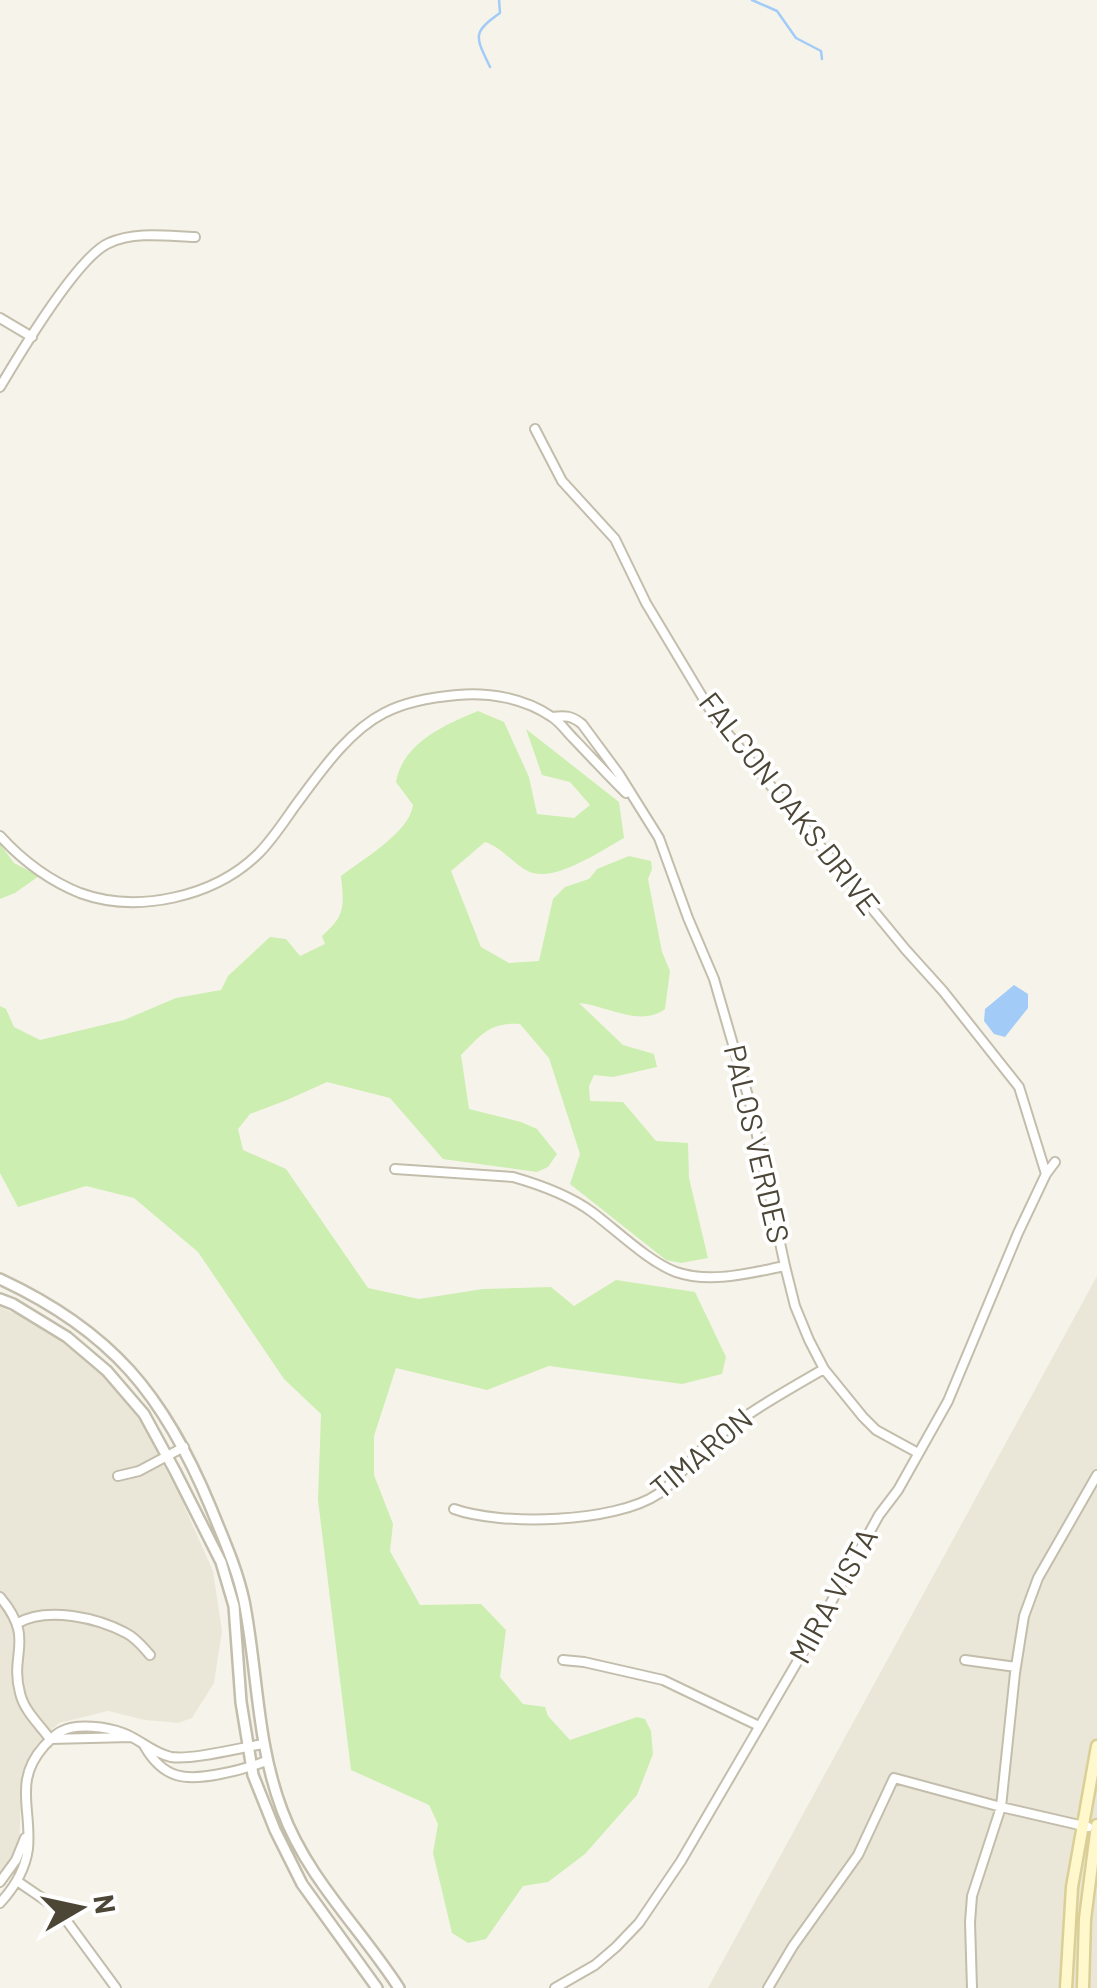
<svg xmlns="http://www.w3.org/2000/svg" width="1097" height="1988" viewBox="0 0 1097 1988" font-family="Barlow,sans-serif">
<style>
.residential{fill:#ebe7d8}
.green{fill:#cceeb0}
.water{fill:#a2ccf7}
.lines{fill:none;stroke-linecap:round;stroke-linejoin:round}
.stream{stroke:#a2ccf7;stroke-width:2.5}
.minor-casing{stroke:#c3bdac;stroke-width:12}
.tertiary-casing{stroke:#c3bdac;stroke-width:14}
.secondary-casing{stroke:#dacf96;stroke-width:15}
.minor{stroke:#fff;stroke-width:8}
.tertiary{stroke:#fff;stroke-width:9}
.secondary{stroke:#fff8cc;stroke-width:10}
.labels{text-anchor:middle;stroke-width:8;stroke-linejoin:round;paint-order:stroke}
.street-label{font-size:30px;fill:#4c4637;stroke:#fff}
</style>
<rect width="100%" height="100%" fill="#f6f4ea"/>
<path class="residential" d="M 1097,1276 L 1097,1988 L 708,1988 Z
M 0,1307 L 41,1325 L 99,1370 L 138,1416 L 182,1501 L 213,1571 L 222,1631 L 214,1683 L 192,1718 L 178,1723 L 145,1720 L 108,1711 L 59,1723 L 37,1744 L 22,1777 L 19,1846 L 11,1863 L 0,1872 Z"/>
<path class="green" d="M 478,711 L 504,722 L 529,777 L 537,814 L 574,818 L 590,805 L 570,782 L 542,775 L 526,729 L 619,802 L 624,838 C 602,850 559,880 533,873 C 516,868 504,848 485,842 L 451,871 L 481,947 L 509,963 L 539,961 L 553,899 L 565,887 L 589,879 L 597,869 L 629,856 L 651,861 L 652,869 L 648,879 L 662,952 L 670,971 L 665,1009 C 640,1028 606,1005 579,1003 L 623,1045 L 654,1054 L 657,1067 L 613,1077 L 594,1075 L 589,1086 L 590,1101 L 623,1102 L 656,1141 L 688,1143 L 689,1178 L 708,1258 L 681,1263 L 666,1260 L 570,1184 L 580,1154 L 549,1058 L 520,1024 C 489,1022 481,1035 461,1055 L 469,1109 L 521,1122 L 537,1129 L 557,1154 L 548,1167 L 537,1172 L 443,1159 L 390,1098 L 327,1082 L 287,1100 L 250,1114 L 238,1129 L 243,1150 L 286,1169 L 368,1288 L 419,1299 L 483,1289 L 551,1287 L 574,1306 L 616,1280 L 695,1292 L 726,1357 L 722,1374 L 682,1384 L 549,1366 L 487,1390 L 396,1368 L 374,1436 L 374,1475 L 393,1524 L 390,1551 L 420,1605 L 481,1604 L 506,1630 L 500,1677 L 523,1704 L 545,1707 L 548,1716 L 570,1740 L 637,1717 L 645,1719 L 651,1731 L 653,1754 L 637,1795 L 585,1854 L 548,1882 L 523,1886 L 486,1939 L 468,1943 L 452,1933 L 433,1853 L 438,1824 L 429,1805 L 351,1770 L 318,1500 L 321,1414 L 284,1379 L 198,1252 L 134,1198 L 86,1186 L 18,1207 L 0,1173 L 0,1006 L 6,1009 L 14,1027 L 40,1040 L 124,1020 L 176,998 L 221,990 L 228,976 L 270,937 L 286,939 L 300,956 L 325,944 L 322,936 C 346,915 344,906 341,876 C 363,859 410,832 413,805 L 396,782 C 403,743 444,725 478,711 Z
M 0,844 L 14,863 L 39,876 L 15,893 L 0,899 Z"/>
<path class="water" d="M 1014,985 L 1028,994 L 1028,1008 L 1005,1037 L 994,1034 L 984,1021 L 985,1009 Z"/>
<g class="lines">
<path class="stream" d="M 752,0 L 777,11 L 796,38 L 821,51 L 822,59
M 490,67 C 476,37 471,33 500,13 L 499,0"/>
<g class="minor-casing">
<path id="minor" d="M 0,318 L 32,337
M 0,387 C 19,355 78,256 109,243 C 135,231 167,236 195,237
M 535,429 L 562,481 L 615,539 L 646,603 L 715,718 L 906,950 L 943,991 L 1019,1087 L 1046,1174
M 553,717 C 565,715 572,716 582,724 L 619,774 L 659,838 L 688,918 L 714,979 L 750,1103 L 785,1266 L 795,1306 L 809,1340 L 824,1369 L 863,1417 L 876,1430 L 918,1453
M 0,836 C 22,860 50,881 80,893 C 137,914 214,897 258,854 C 272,840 283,823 295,806 C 319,774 347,732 384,713 C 405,702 434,697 457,695 C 489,692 524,698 552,717 C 560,722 566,731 573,738 C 591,757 608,775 626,793
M 395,1169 L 513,1177 C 541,1185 569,1195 592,1212 C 616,1230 649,1262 676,1272 C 711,1284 749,1273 785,1266
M 118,1476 L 139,1471 L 184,1447
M 454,1509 C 501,1526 615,1523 658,1494 C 677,1482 689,1459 707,1445 C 743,1415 784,1392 824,1369
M 0,1597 C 36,1640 9,1652 20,1693 C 24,1711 40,1725 50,1739
M 18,1623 C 47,1606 98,1618 126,1633 C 136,1638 143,1647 150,1655
M 563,1660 L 584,1662 L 663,1680 L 759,1726
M 965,1660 L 1016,1667
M 50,1739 L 131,1737
M 145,1747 C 164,1779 185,1781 220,1774 C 236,1771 251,1767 266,1761
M 17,1881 L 58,1909 L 116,1988
M 0,1882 L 16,1860 L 25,1838
M 0,1903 C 14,1888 25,1870 28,1849 C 32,1809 13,1781 44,1746 C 50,1740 55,1734 62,1731 C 77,1723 107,1727 123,1733 C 140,1739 152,1753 171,1757 C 193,1760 239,1748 263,1744
M 555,1988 L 595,1965 L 616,1947 L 639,1923 L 681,1861 L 817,1628 L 879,1515 L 898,1490 L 948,1401 L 1018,1233 L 1046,1174 L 1055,1162
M 768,1988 L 793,1946 L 858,1855 L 894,1778 L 1001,1807 L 1088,1827
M 972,1988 L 970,1922 L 972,1896 L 1001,1807 L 1015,1673 L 1024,1616 L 1038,1578 L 1097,1475"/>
</g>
<g class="tertiary-casing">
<path id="tertiary" d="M 0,1279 C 112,1331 164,1395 211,1508 C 223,1538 237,1568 244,1601 C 258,1672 256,1741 282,1810 C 307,1878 361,1929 399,1988
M 0,1299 L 13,1304 L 67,1337 L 107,1371 L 144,1414 L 175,1471 L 221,1562 L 234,1606 L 241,1702 L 253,1775 L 275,1830 L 302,1884 L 377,1988"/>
</g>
<g class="secondary-casing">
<path id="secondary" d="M 1066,1988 L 1072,1887 L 1097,1746
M 1083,1988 L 1085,1919 L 1097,1825"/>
</g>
<use href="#minor" class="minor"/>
<use href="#tertiary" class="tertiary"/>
<use href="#secondary" class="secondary"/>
</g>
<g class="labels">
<g class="street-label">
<text transform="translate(789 804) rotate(52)" y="10">FALCON OAKS DRIVE</text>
<text transform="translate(756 1144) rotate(77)" y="10">PALOS VERDES</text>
<text transform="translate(702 1454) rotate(-40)" y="10">TIMARON</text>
<text transform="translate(834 1596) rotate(-61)" y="10">MIRA VISTA</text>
</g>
</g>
<g transform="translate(80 1908) rotate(81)" stroke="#ffffff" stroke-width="8" paint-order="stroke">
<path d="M0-8L18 38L0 25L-18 38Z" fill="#4c4637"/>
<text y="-15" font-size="28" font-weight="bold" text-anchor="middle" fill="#4c4637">N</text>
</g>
</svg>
